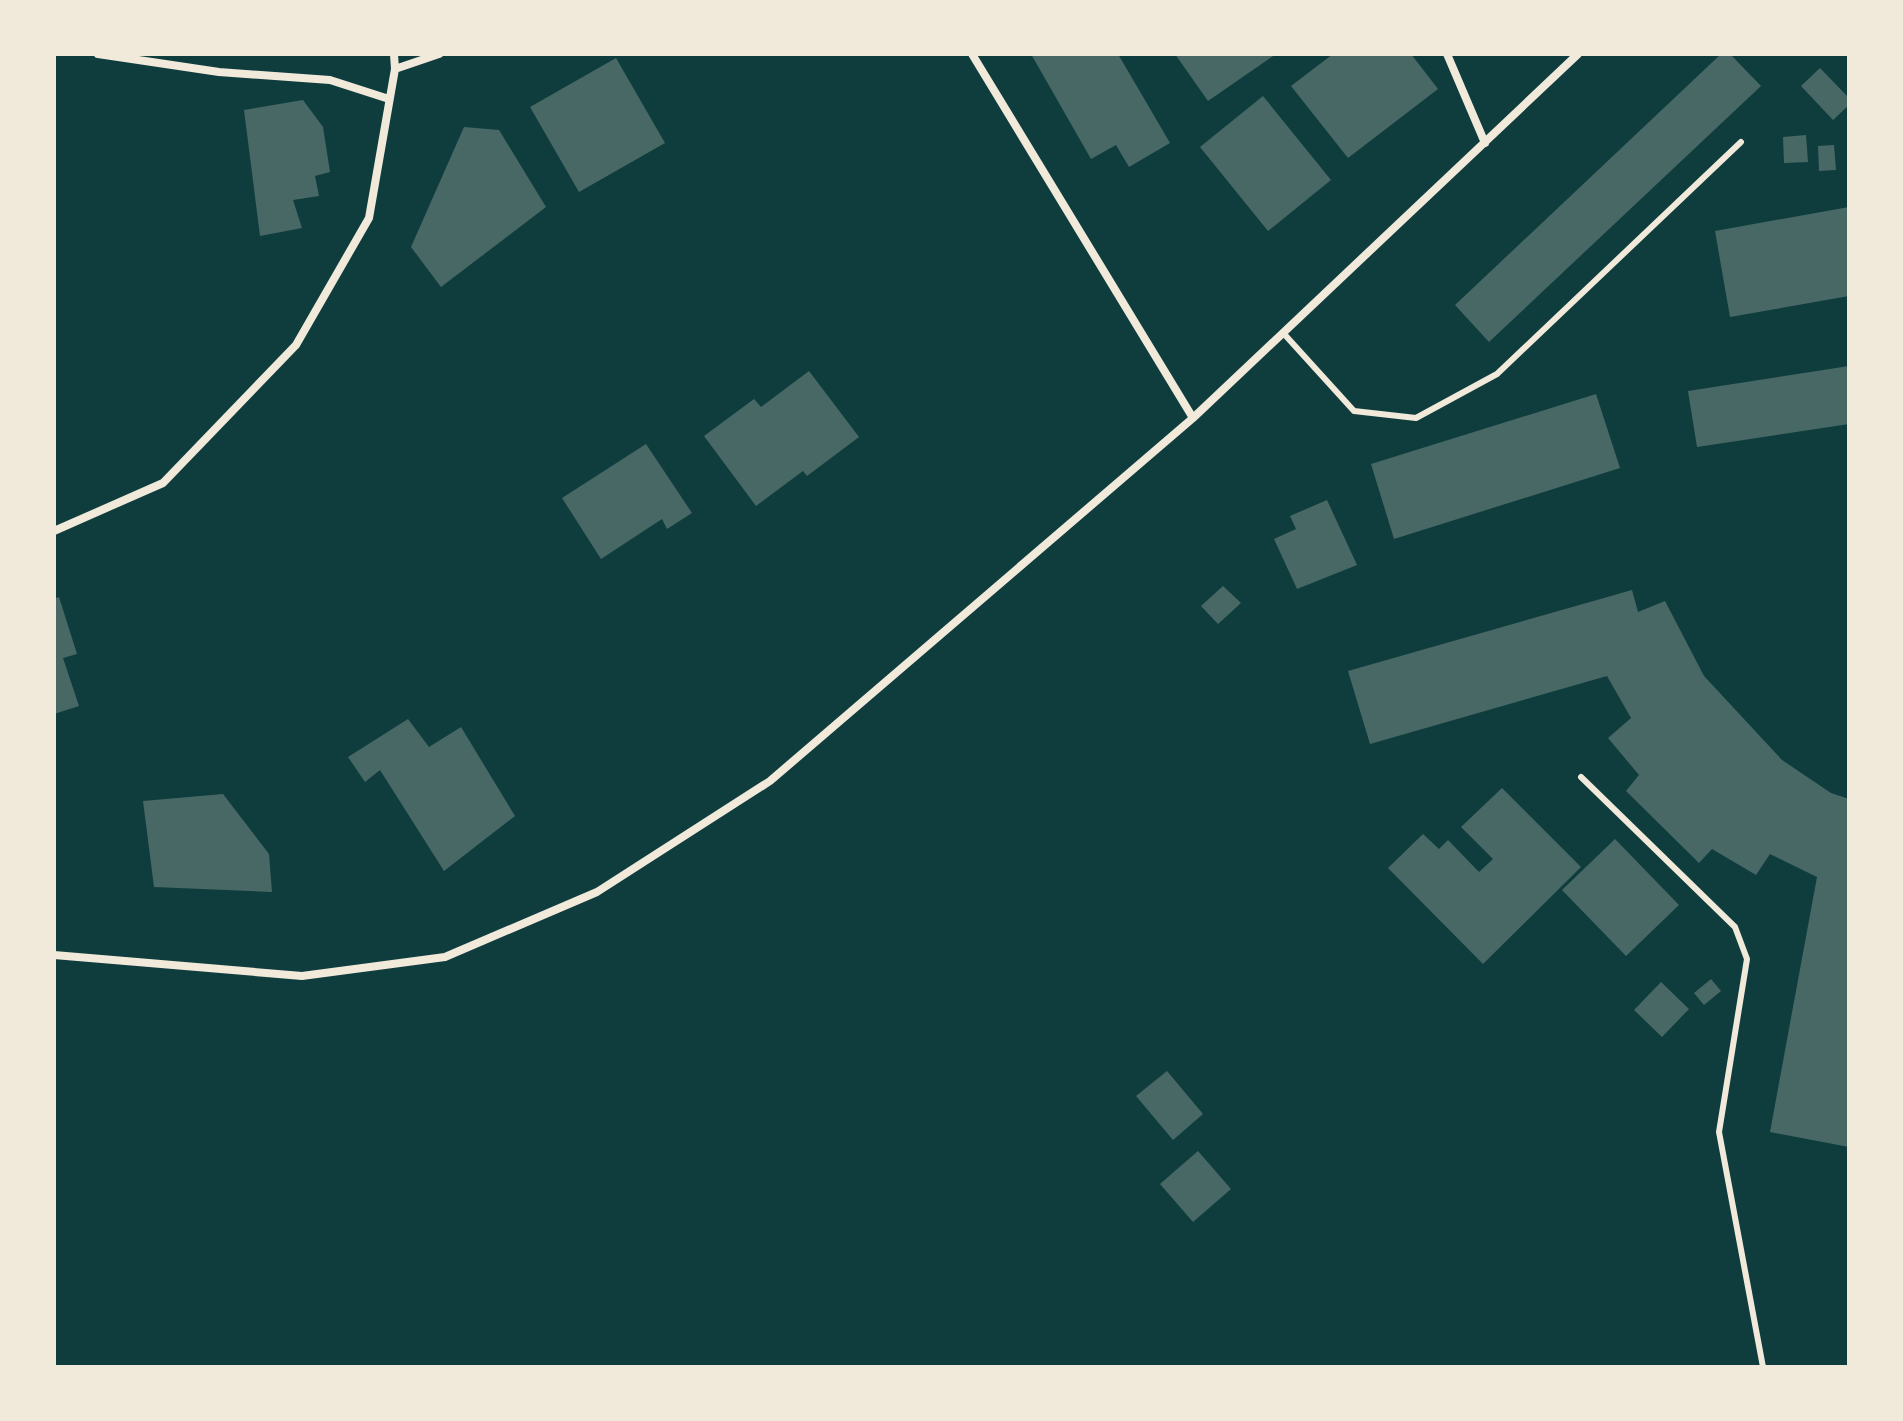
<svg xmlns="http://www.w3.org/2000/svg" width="1903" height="1421" viewBox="0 0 1903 1421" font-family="'Archivo Narrow',sans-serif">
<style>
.building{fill:#486865}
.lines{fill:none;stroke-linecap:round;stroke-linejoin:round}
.service{stroke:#f1e9da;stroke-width:6}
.minor{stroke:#f1e9da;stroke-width:8}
</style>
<rect width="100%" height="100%" fill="#0f3d3e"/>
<path class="building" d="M 1031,54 L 1118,54 L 1170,143 L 1129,167 L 1116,145 L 1091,159 Z
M 1175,54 L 1276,54 L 1208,101 Z
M 1333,54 L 1411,54 L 1438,89 L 1348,158 L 1291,86 Z
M 1721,54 L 1730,54 L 1761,86 L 1489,342 L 1455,305 Z
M 616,58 L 665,143 L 579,192 L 530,107 Z
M 1820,68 L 1849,98 L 1849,105 L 1833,120 L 1801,86 Z
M 1263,96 L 1331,180 L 1268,231 L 1200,147 Z
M 303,100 L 323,127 L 330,172 L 315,176 L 319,196 L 293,200 L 302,228 L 260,236 L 244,110 Z
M 464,127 L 499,130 L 546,207 L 441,287 L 411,247 Z
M 1806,135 L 1808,162 L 1784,163 L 1783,137 Z
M 1834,145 L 1836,170 L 1819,171 L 1818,146 Z
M 1849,207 L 1849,296 L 1730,317 L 1715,231 Z
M 1849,366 L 1849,424 L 1697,447 L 1688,391 Z
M 809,371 L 859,437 L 807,476 L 803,471 L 756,506 L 704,436 L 754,399 L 761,407 Z
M 1596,394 L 1620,468 L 1394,539 L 1371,464 Z
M 646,444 L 692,513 L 667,529 L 662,519 L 601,559 L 562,498 Z
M 1327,500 L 1357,565 L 1297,589 L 1274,539 L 1296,529 L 1290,516 Z
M 1223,586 L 1241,603 L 1218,624 L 1201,606 Z
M 1632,590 L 1638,612 L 1665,601 L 1704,676 L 1782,760 L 1831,793 L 1849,799 L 1849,1147 L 1770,1132 L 1817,877 L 1770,854 L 1756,875 L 1712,849 L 1699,863 L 1626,791 L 1639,775 L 1608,738 L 1631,718 L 1607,676 L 1370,744 L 1348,671 Z
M 59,597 L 77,654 L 63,658 L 79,706 L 54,714 L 54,599 Z
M 408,719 L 429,747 L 461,727 L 515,816 L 444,871 L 380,770 L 365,782 L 348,757 Z
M 1502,788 L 1581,867 L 1483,964 L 1388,868 L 1423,834 L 1439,849 L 1448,840 L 1479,872 L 1493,859 L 1461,827 Z
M 223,794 L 269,854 L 272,892 L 154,887 L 143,801 Z
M 1615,839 L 1679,905 L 1626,956 L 1562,890 Z
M 1711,979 L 1721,991 L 1704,1005 L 1694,993 Z
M 1661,982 L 1689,1009 L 1662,1037 L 1634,1010 Z
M 1167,1071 L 1203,1114 L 1173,1140 L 1136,1096 Z
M 1198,1151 L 1231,1189 L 1193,1222 L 1160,1184 Z"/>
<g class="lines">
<path class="service" d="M 1285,335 L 1354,411 L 1416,418 L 1497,374 L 1741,142
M 1581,777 L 1735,927 L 1747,959 L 1719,1132 L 1763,1367"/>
<path class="minor" d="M 98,54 L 219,72 L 330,80 L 389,99
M 972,54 L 1193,418
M 1447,54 L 1485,143
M 395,69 L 439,54
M 54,531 L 163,483 L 296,345 L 369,218 L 395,69 L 394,54
M 54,955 L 302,976 L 445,957 L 597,892 L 770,781 L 1193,418 L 1578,54"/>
</g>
<rect width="1903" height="1421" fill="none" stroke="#f1e9da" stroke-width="112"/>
</svg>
